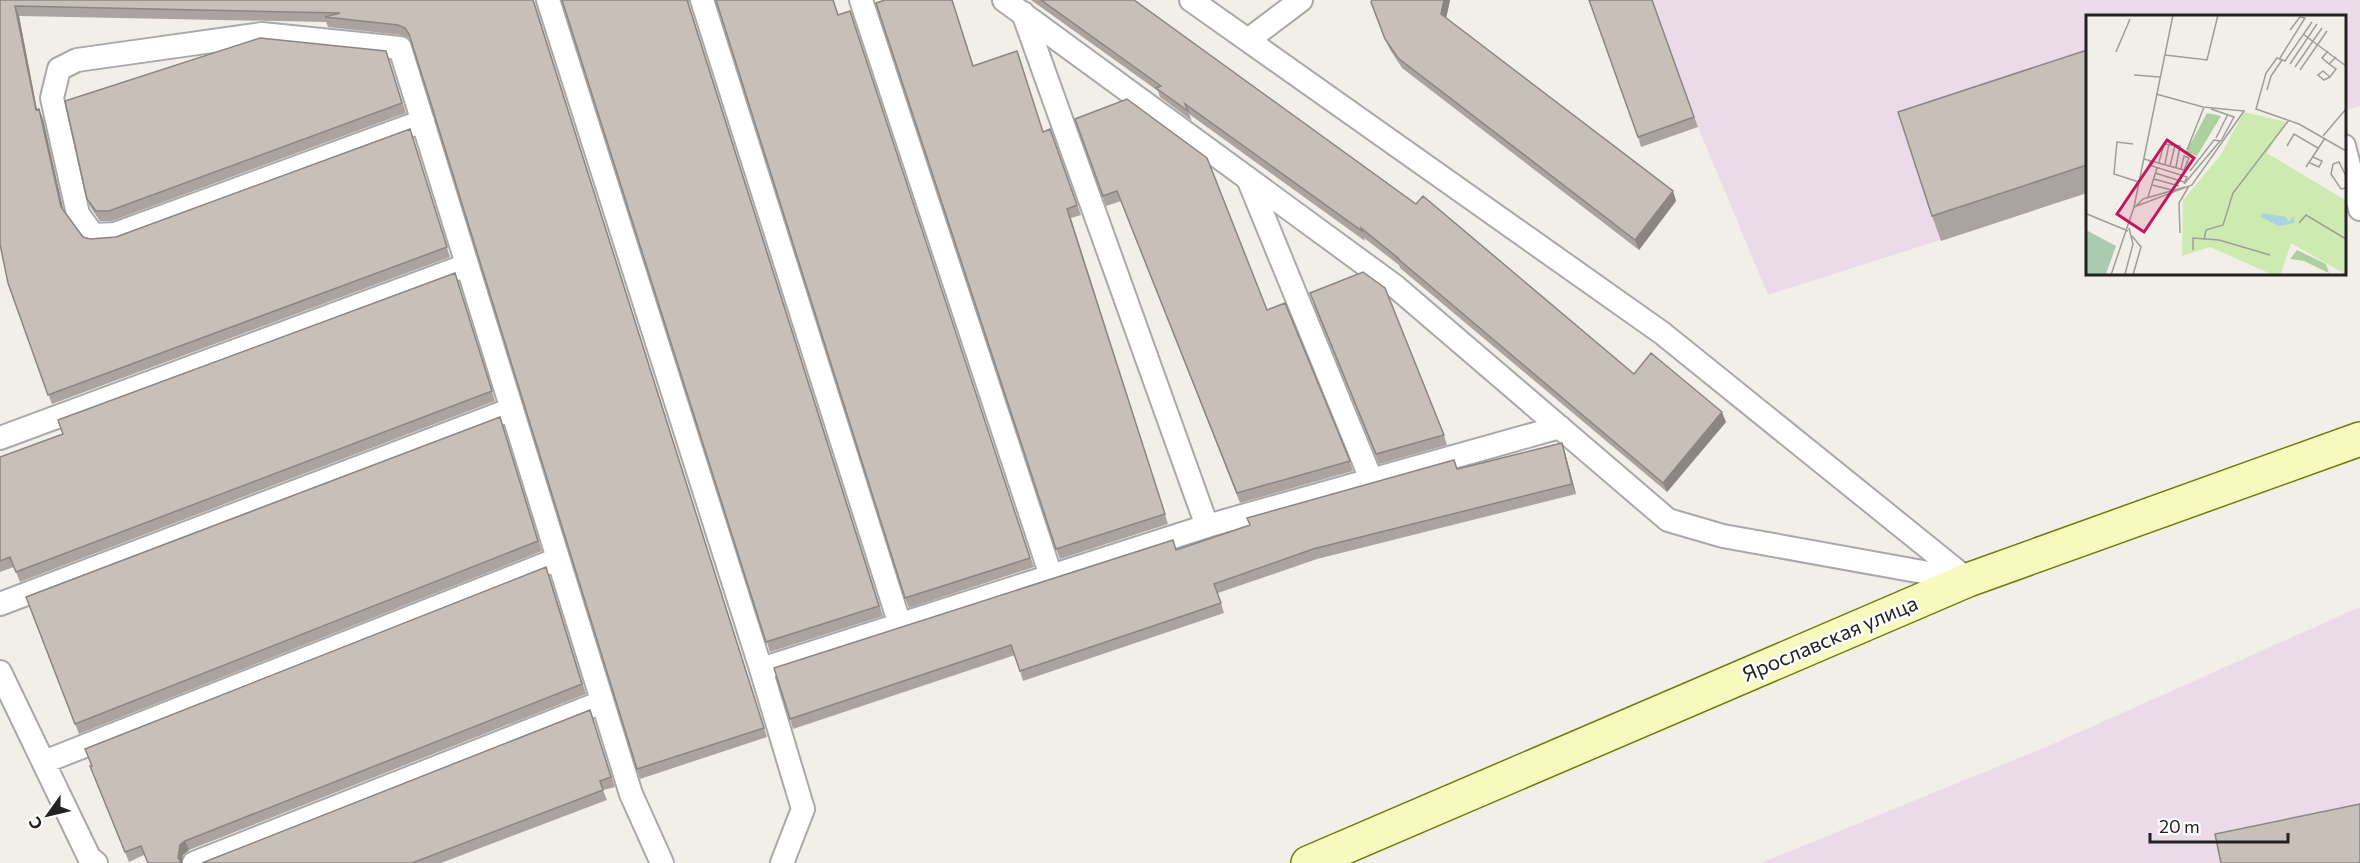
<svg xmlns="http://www.w3.org/2000/svg" width="2360" height="863" viewBox="0 0 2360 863" font-family="Commissioner,sans-serif">
<style>
.industrial{fill:#ebdbe8}
.lines{fill:none;stroke-linecap:round;stroke-linejoin:round}
.lane-casing{stroke:#a9a9a9;stroke-width:26}
.secondary-casing{stroke:#707d05;stroke-width:36}
.lane{stroke:#fff;stroke-width:22}
.secondary{stroke:#f7fabf;stroke-width:33}
.wall{fill:#aba49e}
.shaded-wall{fill:#8b8681}
.building{fill:#c7bfb8;stroke:#8b8681;stroke-width:1.5}
.labels{text-anchor:middle;stroke-width:4.5;stroke-linejoin:round;paint-order:stroke}
.street-label{font-size:21px;fill:#222;stroke:#fff}
.inset-road{fill:none;stroke:#9f9d99;stroke-width:1.5}
.view{fill:#c2185b;fill-opacity:0.15;stroke:#c2185b;stroke-width:3}
.inset-edge{fill:none;stroke:#222;stroke-width:3}
</style>
<rect width="100%" height="100%" fill="#f2efe9"/>
<path class="industrial" d="M 1652,0 L 2360,0 L 2360,106 L 2344,111 L 2344,16 L 2087,16 L 2087,193 L 1768,295 L 1698,127 Z
M 2360,607 L 2360,863 L 1761,863 L 2046,747 Z"/>
<g class="lines">
<g class="lane-casing">
<path id="lane" d="M 548,0 L 761,669 L 803,809 L 782,863
M 702,0 L 900,625
M 861,0 L 1051,576
M 1004,0 L 1396,287 L 1668,520 L 1723,536 L 1967,580
M 1191,0 L 1662,333 L 1967,579
M 1023,13 L 1207,526
M 1248,40 L 1301,0
M 423,121 L 115,234 L 93,235 L 78,214 L 52,98 L 59,69 L 77,60 L 262,34 L 400,48 L 631,794 L 662,863
M 2344,146 L 2360,209
M 1249,181 L 1371,479
M 0,438 L 467,265
M 0,604 L 512,409
M 761,669 L 1207,526 L 1560,427
M 0,672 L 89,857 L 96,863
M 44,762 L 558,559
M 194,863 L 602,702"/>
</g>
<g class="secondary-casing">
<path id="secondary" d="M 1308,863 L 1968,580 L 2360,439"/>
</g>
<use href="#lane" class="lane"/>
<use href="#secondary" class="secondary"/>
</g>
<path class="wall" d="M 0,0 L 535,4 L 767,737 L 640,779 L 412,43 L 409,38 L 401,35 L 328,27 L 326,22 L 19,16 L 37,110 L 39,109 L 43,119 L 63,210 L 83,237 L 90,239 L 116,237 L 410,129 L 450,257 L 52,404 L 8,283 Z
M 562,0 L 690,0 L 689,4 L 883,616 L 770,652 Z
M 1031,0 L 1134,0 L 1634,374 L 1726,422 L 1667,492 L 1400,268 L 1399,265 L 1364,238 L 1365,241 L 1189,114 L 1192,121 L 1160,97 L 1158,91 Z
M 1372,0 L 1450,0 L 1446,18 L 1673,191 L 1676,201 L 1639,250 L 1402,68 L 1389,48 L 1371,2 Z
M 1652,0 L 1698,127 L 1641,147 L 1638,137 Z
M 838,15 L 1034,567 L 909,608 L 905,598 Z
M 2087,50 L 2087,193 L 1941,241 L 1932,216 Z
M 386,51 L 406,113 L 112,221 L 100,221 L 91,208 L 87,199 Z
M 973,65 L 1043,132 L 1050,129 L 1081,215 L 1071,218 L 1168,524 L 1060,559 L 1056,549 Z
M 1075,119 L 1267,310 L 1350,461 L 1353,471 L 1240,503 L 1121,201 L 1106,206 Z
M 455,273 L 495,401 L 20,582 L 14,567 L 0,572 L 0,457 L 63,434 Z
M 1313,303 L 1444,435 L 1447,445 L 1379,464 Z
M 500,417 L 542,551 L 79,734 L 26,597 Z
M 1562,443 L 1565,453 L 1576,494 L 1317,559 L 1218,593 L 1224,613 L 1023,681 L 1015,655 L 793,729 L 790,719 L 1177,550 L 1457,469 Z
M 550,577 L 586,694 L 189,850 L 183,855 L 144,855 L 129,862 L 90,766 Z
M 590,710 L 615,787 L 603,790 L 607,800 L 441,863 L 202,863 Z"/>
<path class="shaded-wall" d="M 1444,0 L 1450,0 L 1445,24 L 1441,14 Z
M 15,6 L 19,16 L 39,120 L 36,110 Z
M 39,109 L 43,119 L 65,217 L 61,207 Z
M 1673,191 L 1676,201 L 1639,250 L 1635,240 Z
M 1722,412 L 1726,422 L 1667,492 L 1663,483 Z
M 1562,443 L 1565,453 L 1576,494 L 1572,484 Z
M 185,841 L 189,850 L 183,855 L 182,863 L 178,858 L 180,845 Z"/>
<path class="building" d="M 0,0 L 533,0 L 764,728 L 637,769 L 432,107 L 409,34 L 405,28 L 398,25 L 325,17 L 340,13 L 15,6 L 36,110 L 39,109 L 61,207 L 83,237 L 90,239 L 116,237 L 410,129 L 447,247 L 48,395 L 8,283 L 0,244 Z
M 562,0 L 687,0 L 879,606 L 766,642 Z
M 716,0 L 833,0 L 838,15 L 850,11 L 1030,558 L 905,598 Z
M 885,0 L 952,0 L 973,66 L 1017,51 L 1043,132 L 1050,129 L 1077,205 L 1067,209 L 1165,514 L 1056,549 L 876,3 Z
M 1041,0 L 1134,0 L 1416,204 L 1423,196 L 1634,374 L 1651,353 L 1722,412 L 1663,483 L 1397,258 L 1398,258 L 1361,228 L 1362,231 L 1185,104 L 1188,111 L 1156,88 L 1161,86 Z
M 1372,0 L 1444,0 L 1441,14 L 1673,191 L 1635,240 L 1398,58 L 1385,39 L 1371,2 Z
M 1589,0 L 1652,0 L 1694,117 L 1638,137 Z
M 260,38 L 386,51 L 402,103 L 109,211 L 96,211 L 87,199 L 65,101 Z
M 2087,50 L 2087,165 L 1932,216 L 1898,112 Z
M 1127,99 L 1207,158 L 1267,310 L 1285,303 L 1350,461 L 1237,493 L 1117,191 L 1103,196 L 1075,119 Z
M 1363,272 L 1385,288 L 1444,435 L 1376,454 L 1310,293 Z
M 455,273 L 492,391 L 16,572 L 10,557 L 0,561 L 0,457 L 63,434 L 58,420 Z
M 500,417 L 538,541 L 75,724 L 26,597 Z
M 1562,443 L 1572,484 L 1313,549 L 1214,584 L 1221,603 L 1020,671 L 1011,645 L 790,719 L 774,668 L 1173,540 L 1176,550 L 1250,525 L 1247,518 L 1454,460 L 1457,469 Z
M 546,567 L 582,684 L 185,841 L 180,845 L 178,858 L 182,863 L 148,863 L 141,846 L 125,852 L 90,766 L 92,766 L 85,749 Z
M 590,710 L 611,777 L 600,781 L 603,790 L 412,863 L 202,863 Z
M 2360,804 L 2360,863 L 2221,863 L 2215,834 Z"/>
<g class="labels">
<g class="street-label">
<text transform="translate(1830 639) rotate(-23)" y="7">Ярославская улица</text>
</g>
</g>
<g transform="translate(2086 15)">
<rect width="260" height="260" fill="#f2efe9"/>
<path d="M 121,98 L 135,101 L 111,141 L 100,137 ZM 211,235 L 240,249 L 243,258 L 218,246 L 204,244 Z" fill="#add19e"/>
<path d="M 0,215 L 30,231 L 20,259 L 0,259 Z" fill="#aacbaf"/>
<path d="M 158,97 L 200,107 L 181,138 L 259,185 L 259,259 L 205,228 L 195,259 L 185,259 L 124,232 L 96,241 L 97,185 L 134,141 Z" fill="#cdebb0"/>
<path d="M 176,198 L 200,202 L 203,207 L 208,201 L 208,208 L 193,211 L 175,202 Z" fill="#aad3df"/>
<path class="inset-road" d="M 226,7 L 199,46 L 191,43 L 180,58 L 170,94 L 213,109 L 260,136M 217,19 L 260,51M 242,36 L 236,43 L 243,49 L 250,42M 30,37 L 44,4M 79,40 L 121,45 L 132,0M 194,43 L 219,3 L 214,2 L 204,15M 204,49 L 231,9M 243,49 L 250,54 L 244,62 L 237,56 L 232,60 L 238,65 L 244,62M 209,52 L 236,13M 214,55 L 241,16M 48,60 L 74,62M 181,75 L 185,61 L 196,45M 125,94 L 148,102 L 135,126M 237,121 L 260,94M 130,123 L 142,99M 47,129 L 31,127 L 28,159 L 53,167M 201,131 L 208,119 L 232,133M 101,135 L 118,92M 58,144 L 98,155 L 103,143 L 98,141 L 95,154M 63,145 L 66,151 L 101,162 L 98,168M 73,147 L 78,129 L 94,131 L 90,152M 224,148 L 233,152 L 236,146 L 227,142M 79,149 L 83,129M 84,151 L 89,130M 220,152 L 239,123M 104,156 L 128,125 L 135,126M 69,158 L 98,167M 260,161 L 253,147 L 247,149 L 245,159 L 255,174 L 260,173M 68,164 L 93,171M 98,169 L 134,126M 66,170 L 86,175M 62,182 L 71,153M 48,192 L 106,170 L 158,96 L 117,92 L 70,79M 49,192 L 57,184 L 99,172M 1,199 L 42,216M 213,208 L 220,200 L 260,224M 94,218 L 93,188 L 103,171M 46,221 L 55,232 L 47,260M 118,225 L 120,215 L 137,210 L 147,178 L 203,105M 107,235 L 107,223 L 133,225 L 184,240M 39,259 L 47,229 L 43,213M 25,260 L 48,192 L 87,0"/>
<path class="view" d="M 81,125 L 108,143 L 58,217 L 31,199 Z"/>
<rect width="260" height="260" class="inset-edge"/>
</g>
<g transform="translate(48 815) rotate(236)" stroke="#ffffff" stroke-width="4.5" paint-order="stroke">
<path d="M0-4.5L10 22L0 15L-10 22Z" fill="#222222"/>
<text y="-9" font-size="16" font-weight="bold" text-anchor="middle" fill="#222222">С</text>
</g>
<path d="M2150 833v9h138v-9" fill="none" stroke="#222222" stroke-width="3"/>
<text x="2159" y="833" font-size="18" fill="#222222" stroke="#ffffff" stroke-width="4.5" paint-order="stroke">20 m</text>
</svg>
